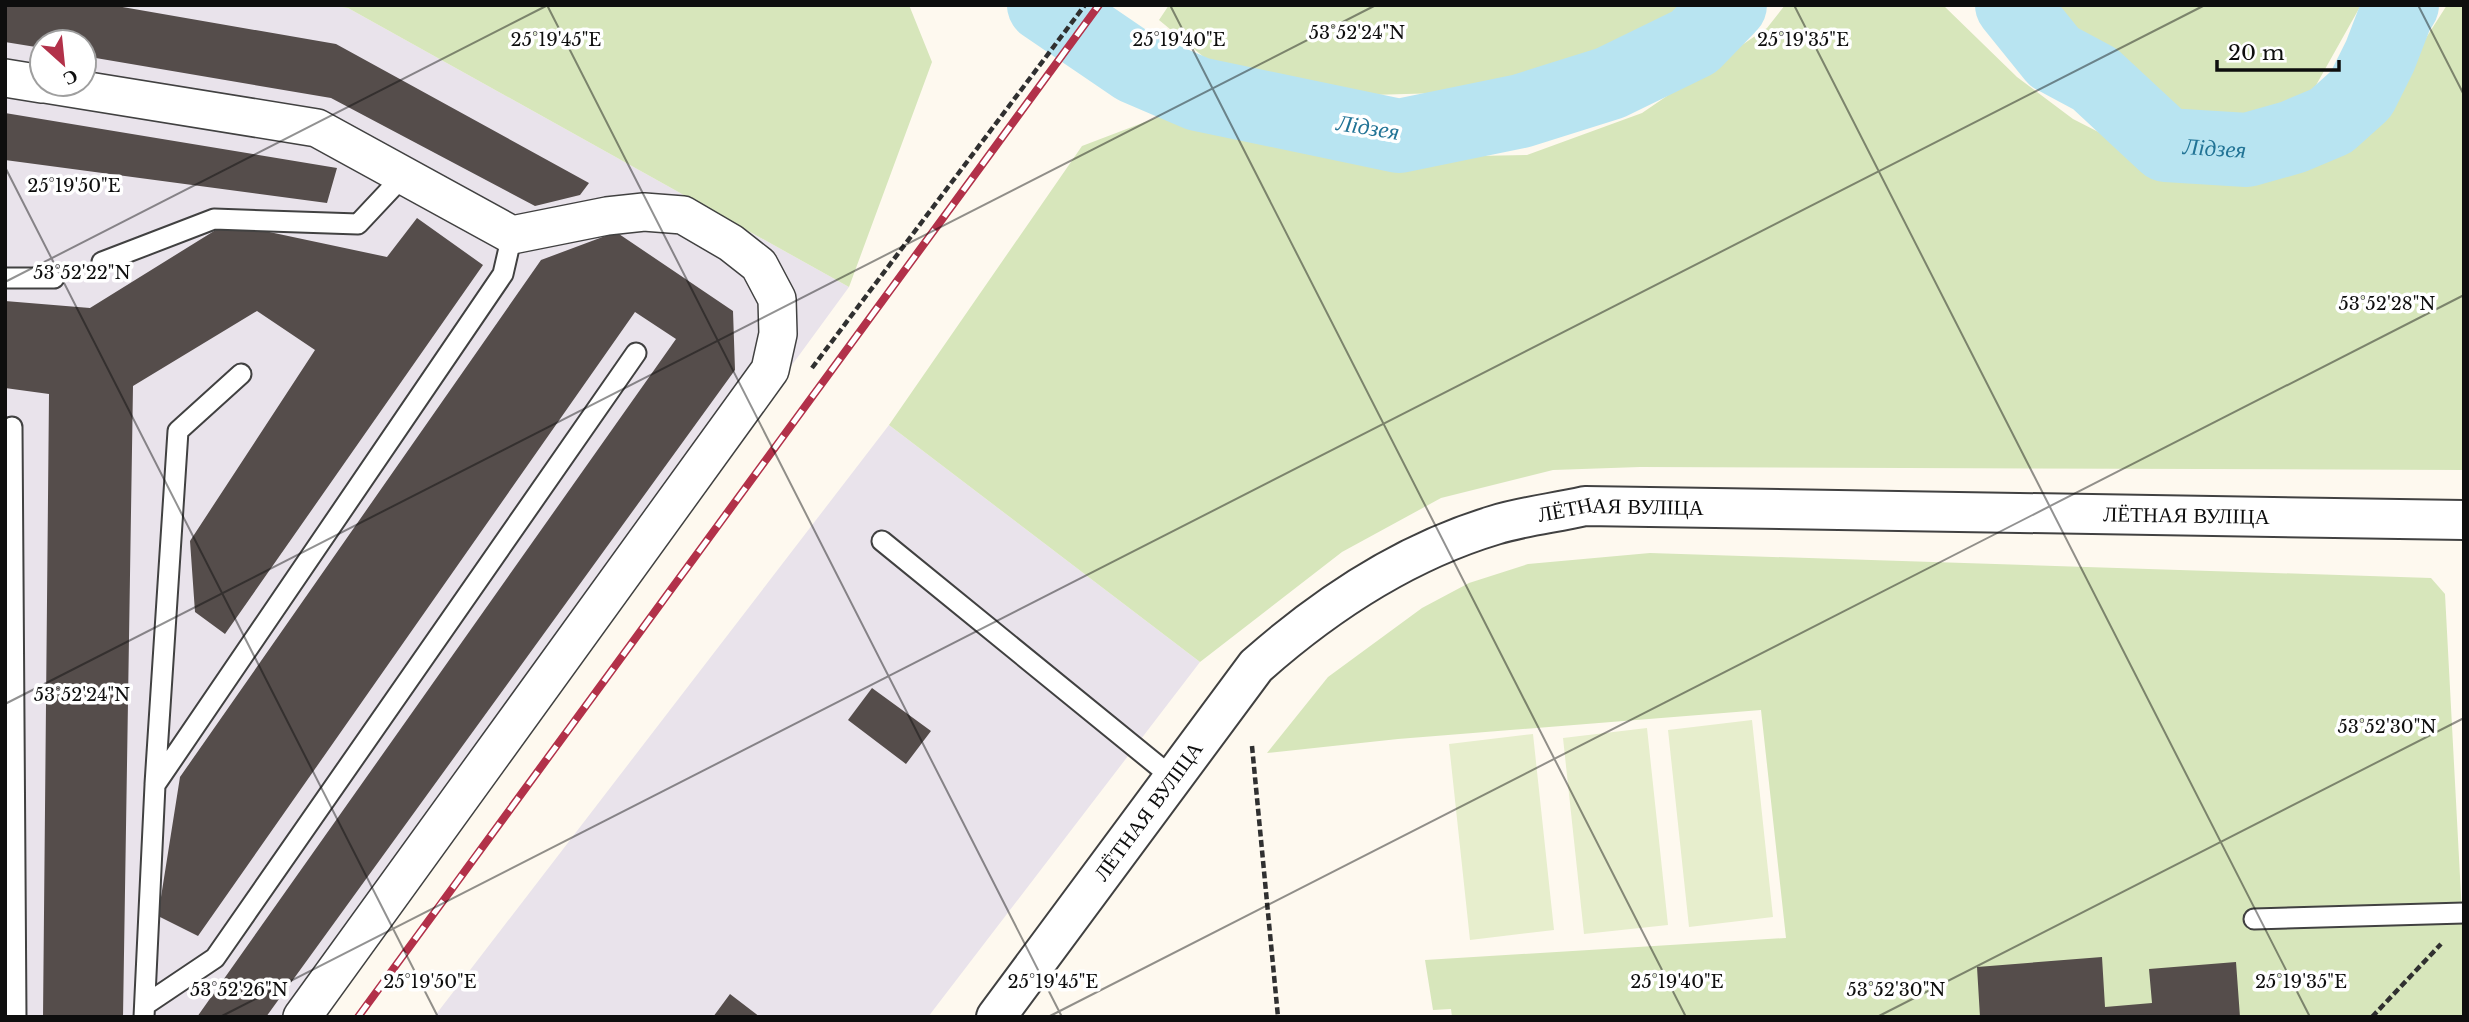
<svg xmlns="http://www.w3.org/2000/svg" width="2469" height="1022" viewBox="0 0 2469 1022" font-family="'Libre Baskerville',serif">
<style>
.industrial{fill:#e9e3eb;fill-rule:evenodd}
.green{fill:#d7e6bb}
.pitch{fill:#e7eecd}
.lines{fill:none;stroke-linecap:round;stroke-linejoin:round}
.river{stroke:#b8e4f1;stroke-width:74}
.building{fill:#554d4b}
.service-casing{stroke:#414141;stroke-width:23}
.minor-casing{stroke:#414141;stroke-width:40}
.tertiary-casing{stroke:#414141;stroke-width:42}
.path{stroke:#303030;stroke-width:4.5;stroke-dasharray:7 3.5;stroke-linecap:butt}
.service{stroke:#fff;stroke-width:19}
.minor{stroke:#fff;stroke-width:37}
.tertiary{stroke:#fff;stroke-width:38}
.rail-casing{stroke:#b23149;stroke-width:8}
.rail{stroke:#fff;stroke-width:5;stroke-dasharray:16;stroke-linecap:butt}
.ticks{fill:none;stroke:#0e0e0e;stroke-width:2;stroke-opacity:0.45}
.labels{text-anchor:middle;stroke-width:7;stroke-linejoin:round;paint-order:stroke}
.street-label{font-size:21px;fill:#0e0e0e;stroke:#fff}
.water-label{font-size:23px;font-style:italic;fill:#217395;stroke:#fff}
.ticks-label{font-size:18px;text-anchor:middle;fill:#0e0e0e;stroke:#fff;stroke-width:7;stroke-linejoin:round;paint-order:stroke}
</style>
<rect width="100%" height="100%" fill="#fef9ef"/>
<path class="industrial" d="M 5,5 L 329,5 L 348,8 L 849,287 L 315,1017 L 5,1017 ZM 42,42 L 84,42 L 84,84 L 42,84 Z
M 889,425 L 1200,662 L 928,1017 L 434,1017 Z"/>
<path class="green" d="M 329,5 L 909,5 L 932,62 L 849,287 L 348,8 Z
M 1169,5 L 1684,5 L 1614,59 L 1514,91 L 1370,95 L 1217,68 L 1159,20 Z
M 1785,5 L 1943,5 L 2017,77 L 2073,119 L 2157,162 L 2221,178 L 2324,157 L 2387,99 L 2447,5 L 2464,5 L 2464,470 L 1640,467 L 1553,470 L 1441,498 L 1342,552 L 1200,662 L 889,425 L 1082,146 L 1166,114 L 1376,158 L 1527,155 L 1642,113 L 1767,28 Z
M 2042,5 L 2361,5 L 2301,112 L 2220,129 L 2180,118 L 2105,75 Z
M 1650,553 L 2431,578 L 2445,594 L 2464,952 L 2464,1017 L 1452,1017 L 1451,1009 L 1433,1010 L 1425,960 L 1786,938 L 1761,710 L 1398,739 L 1267,753 L 1328,677 L 1422,608 L 1469,583 L 1528,564 Z"/>
<path class="pitch" d="M 1752,720 L 1773,917 L 1689,927 L 1668,730 Z
M 1647,728 L 1668,925 L 1584,934 L 1563,738 Z
M 1533,734 L 1554,930 L 1470,940 L 1449,744 Z"/>
<g class="lines">
<g class="river">
<path d="M 1044,5 L 1135,67 L 1198,94 L 1399,136 L 1521,111 L 1610,83 L 1694,42 L 1730,5"/>
<path id="s1" d="M 2012,5 L 2054,57 L 2095,79 L 2166,145 L 2247,150 L 2293,137 L 2331,121 L 2361,94 L 2380,56 L 2397,12 L 2402,5"/>
</g>
</g>
<path class="building" d="M 5,5 L 111,5 L 336,44 L 589,183 L 580,195 L 535,206 L 331,98 L 84,56 L 84,42 L 42,42 L 42,48 L 5,42 Z
M 5,113 L 337,168 L 327,203 L 5,160 Z
M 417,218 L 483,265 L 225,634 L 195,612 L 190,541 L 315,350 L 257,311 L 133,386 L 123,1017 L 43,1017 L 49,394 L 5,388 L 5,301 L 90,308 L 227,223 L 387,257 Z
M 616,232 L 733,311 L 735,370 L 266,1017 L 197,1017 L 676,339 L 635,312 L 198,936 L 158,916 L 180,777 L 541,260 Z
M 872,688 L 931,731 L 906,764 L 848,720 Z
M 2102,957 L 2105,1007 L 2152,1003 L 2149,969 L 2236,962 L 2240,1017 L 1980,1017 L 1977,967 Z
M 730,994 L 760,1017 L 713,1017 Z"/>
<g class="lines">
<g class="service-casing">
<path id="service" d="M 102,262 L 214,219 L 358,224 L 404,175
M 5,278 L 54,278
M 12,427 L 16,1017
M 882,541 L 1173,778
M 155,784 L 178,431 L 241,374
M 2254,919 L 2464,913
M 145,1005 L 215,958 L 636,353
M 144,1017 L 155,785 L 503,274 L 512,235"/>
</g>
<g class="minor-casing">
<path id="minor" d="M 5,78 L 42,84
M 45,84 L 317,128 L 512,235 L 607,216 L 644,212 L 683,215 L 731,243 L 759,265 L 777,299 L 778,334 L 770,370 L 302,1017"/>
</g>
<g class="tertiary-casing">
<g id="tertiary">
<path id="s2" d="M 996,1017 L 1256,666 C 1326,604 1405,552 1495,525 C 1524,516 1555,513 1585,506 L 2464,520"/>
</g>
</g>
<path class="path" d="M 812,368 L 1085,5
M 1252,746 L 1278,1017
M 2372,1017 L 2441,944"/>
<use href="#service" class="service"/>
<use href="#minor" class="minor"/>
<use href="#tertiary" class="tertiary"/>
<g class="rail-casing">
<path id="rail" d="M 358,1017 L 1099,5"/>
</g>
<use href="#rail" class="rail"/>
</g>
<path class="ticks" d="M 547,5 L 1062,1017M 1170,5 L 1686,1017M 1794,5 L 2310,1017M 2418,5 L 2464,95M 5,167 L 438,1017M 5,282 L 548,5M 5,704 L 1376,5M 220,1017 L 2205,5M 1048,1017 L 2464,295M 1877,1017 L 2464,718"/>
<g class="labels">
<g class="street-label">
<text dy="7" stroke="none"><textPath href="#s2" startOffset="844">ЛЁТНАЯ ВУЛІЦА</textPath></text>
<text dy="7" stroke="none"><textPath href="#s2" startOffset="1410">ЛЁТНАЯ ВУЛІЦА</textPath></text>
<text dy="7" stroke="none"><textPath href="#s2" startOffset="256">ЛЁТНАЯ ВУЛІЦА</textPath></text>
</g>
<g class="water-label">
<text transform="translate(1368 127) rotate(9)" y="8">Лідзея</text>
<text dy="8" stroke="none"><textPath href="#s1" startOffset="259">Лідзея</textPath></text>
</g>
</g>
<g class="ticks-label">
<text x="1357" y="39">53°52'24"N</text>
<text x="556" y="46">25°19'45"E</text>
<text x="1179" y="46">25°19'40"E</text>
<text x="1803" y="46">25°19'35"E</text>
<text x="74" y="192">25°19'50"E</text>
<text x="82" y="279">53°52'22"N</text>
<text x="2387" y="310">53°52'28"N</text>
<text x="82" y="701">53°52'24"N</text>
<text x="2387" y="733">53°52'30"N</text>
<text x="430" y="988">25°19'50"E</text>
<text x="1053" y="988">25°19'45"E</text>
<text x="1677" y="988">25°19'40"E</text>
<text x="2301" y="988">25°19'35"E</text>
<text x="239" y="996">53°52'26"N</text>
<text x="1896" y="996">53°52'30"N</text>
</g>
<rect width="2469" height="1022" fill="none" stroke="#0e0e0e" stroke-width="14"/>
<g transform="translate(63 63) rotate(153)"><circle r="33" fill="#ffffff" stroke="#9f9f9f" stroke-width="2"/>
<path d="M0-5L12 26L0 18L-12 26Z" fill="#b23149"/>
<text y="-10" font-size="19" font-weight="bold" text-anchor="middle" fill="#0e0e0e">С</text>
</g>
<path d="M2217 60v10h122v-10" fill="none" stroke="#0e0e0e" stroke-width="3.5"/>
<text x="2228" y="60" font-size="21" fill="#0e0e0e" stroke="#ffffff" stroke-width="5" paint-order="stroke">20 m</text>
</svg>
